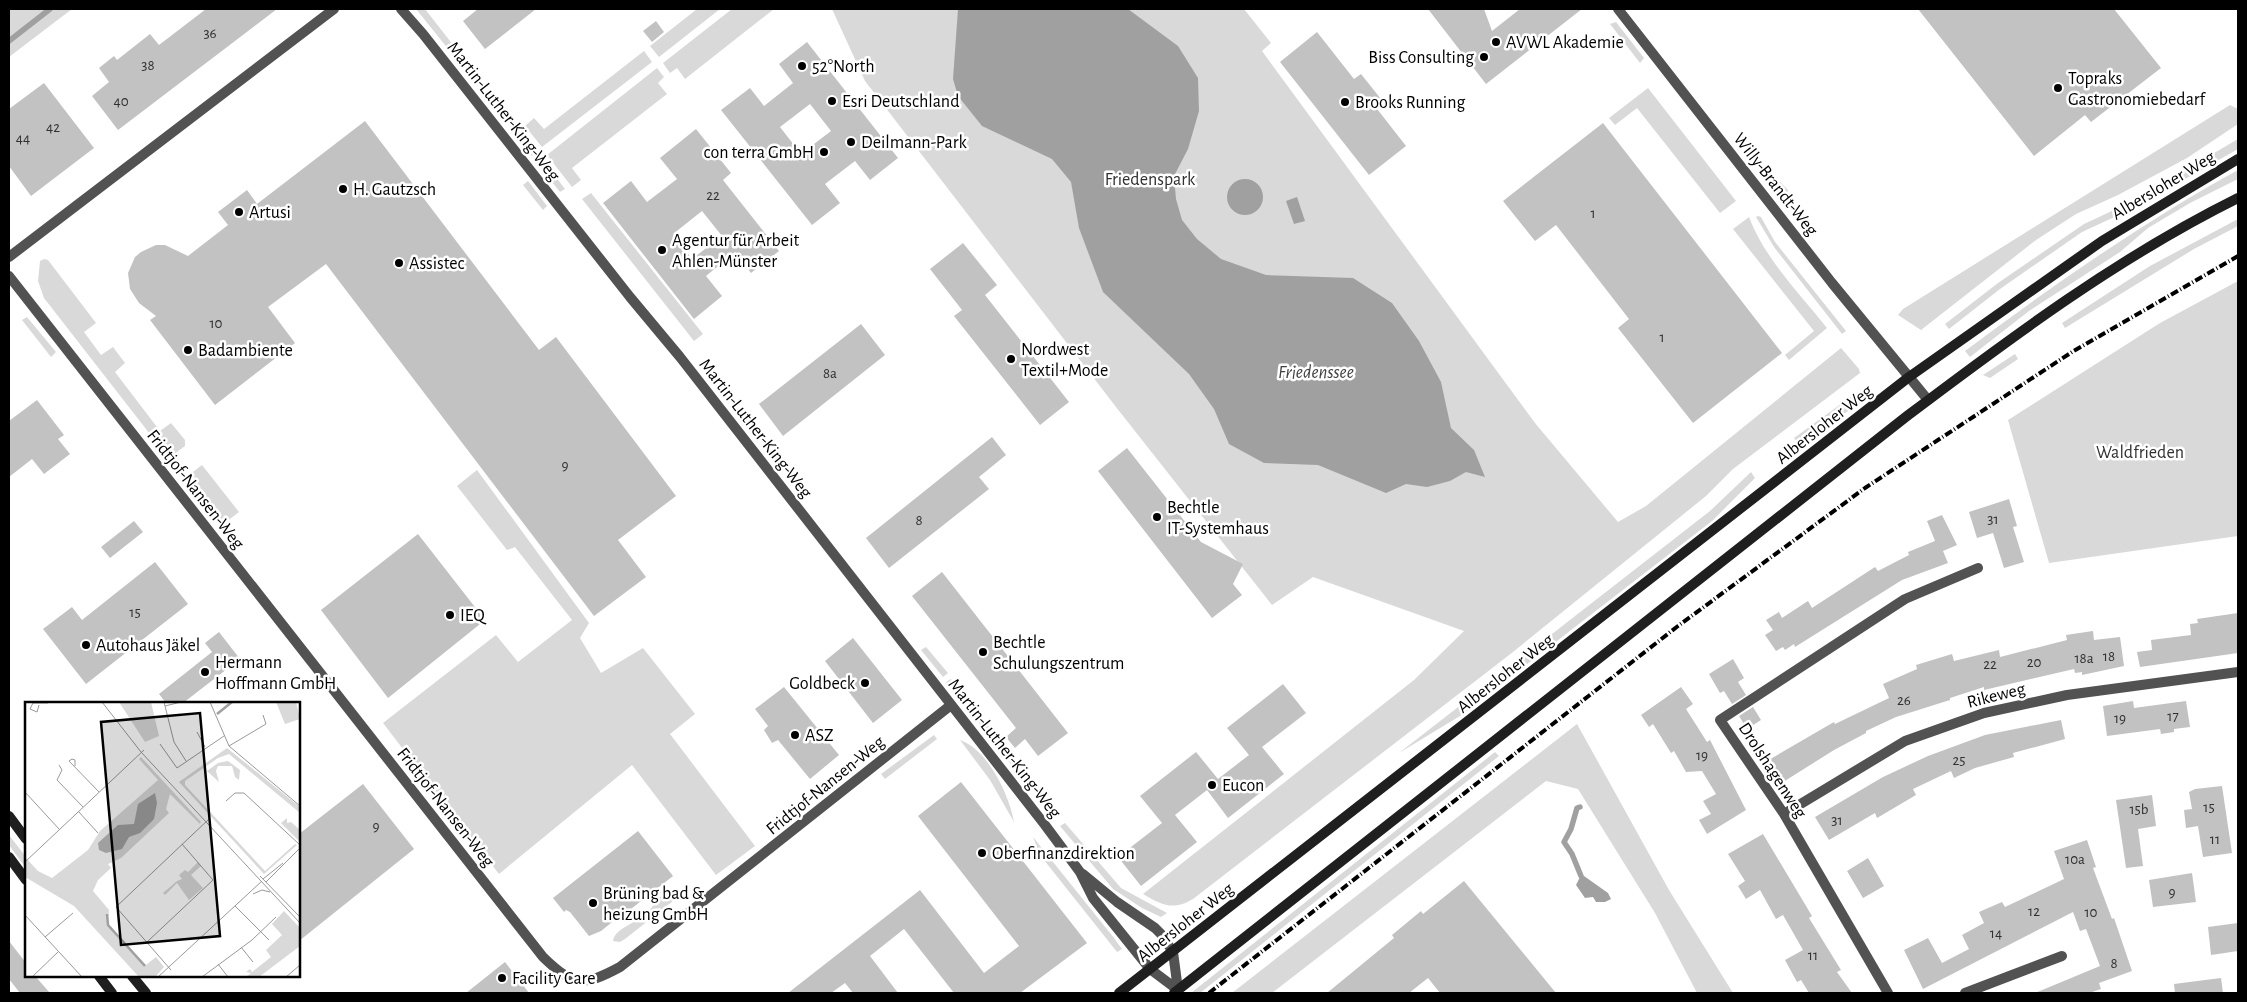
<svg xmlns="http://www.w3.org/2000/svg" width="2247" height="1002" viewBox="0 0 2247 1002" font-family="'Alegreya Sans',sans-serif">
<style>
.green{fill:#d9d9d9}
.water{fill:#a0a0a0}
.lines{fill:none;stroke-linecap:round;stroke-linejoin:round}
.stream{stroke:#a0a0a0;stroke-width:5.5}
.building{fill:#c2c2c2;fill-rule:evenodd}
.street{stroke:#525252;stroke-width:10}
.secondary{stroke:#1f1f1f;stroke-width:10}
.rail{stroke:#000;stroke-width:4;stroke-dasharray:8 2.5 1 2.5;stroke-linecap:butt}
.poi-dot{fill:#000;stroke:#fff;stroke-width:2}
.labels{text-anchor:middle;stroke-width:5;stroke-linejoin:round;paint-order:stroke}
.number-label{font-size:15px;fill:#303030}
.poi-label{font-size:18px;fill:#000;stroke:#fff;text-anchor:start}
.street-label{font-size:18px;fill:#000;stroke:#fff}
.park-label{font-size:18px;fill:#303030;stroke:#fff}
.water-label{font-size:19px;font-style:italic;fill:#414141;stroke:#fff}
.inset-river{fill:none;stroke:#a0a0a0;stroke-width:2.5}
.inset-road{fill:none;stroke:#999;stroke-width:1}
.view{fill:#000;fill-opacity:0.15;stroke:#000;stroke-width:2.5}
.inset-edge{fill:none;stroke:#000;stroke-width:2.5}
</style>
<rect width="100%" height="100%" fill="#fff"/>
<path class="green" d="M 9,9 L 72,9 L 9,57 Z
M 416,9 L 425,9 L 482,82 L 478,86 Z
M 697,9 L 720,9 L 659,57 L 650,46 Z
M 732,9 L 774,9 L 685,79 L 677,68 L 670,73 L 663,63 Z
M 832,9 L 1244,9 L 1271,43 L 1262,51 L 1535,423 L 1618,522 L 1646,506 L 1841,348 L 1859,369 L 1860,373 L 1733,469 L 1706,496 L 1513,652 L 1193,899 C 1173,911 1162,905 1143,894 L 1414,680 L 1464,631 L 1313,577 L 1272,605 L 1116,407 L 865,81 Z
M 1616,22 L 1644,58 L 1640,63 L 1610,24 Z
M 644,51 L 652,62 L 542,147 L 525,126 L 534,118 L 544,129 Z
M 657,68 L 664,77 L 658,83 L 667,94 L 572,168 L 581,180 L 572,187 L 547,155 Z
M 1648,88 L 1736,201 L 1720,213 L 1637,108 L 1615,125 L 1609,118 Z
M 2230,105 L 2238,109 L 2238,124 L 2187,158 L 2118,195 L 2076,214 L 2036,240 L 1921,330 L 1898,315 L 1903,309 Z
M 521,132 L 537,151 L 532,156 L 516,136 Z
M 2238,139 L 2238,149 L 2136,207 L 2082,232 L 2000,289 L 1949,329 L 1945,324 L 1998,283 L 2084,224 L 2129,203 Z
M 1757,158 L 1788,190 L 1787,194 L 1755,165 L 1752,161 Z
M 545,163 L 565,189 L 560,192 L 540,167 Z
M 2238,170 L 2238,179 L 2190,203 L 2148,228 L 2120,252 L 2029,311 L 1970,357 L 1965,351 C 2053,285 2142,223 2238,170 Z
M 528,181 L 547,206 L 543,210 L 523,185 Z
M 591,193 L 703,334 L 694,341 L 582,199 Z
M 1758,216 L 1761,217 L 1775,242 L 1846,331 L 1842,334 L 1774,247 L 1756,217 Z
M 1749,217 C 1765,259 1799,293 1827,328 L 1789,360 L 1785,355 L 1814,331 L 1733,229 Z
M 2238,219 L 2238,226 L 2194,249 L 2065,328 L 2062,323 L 2150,266 Z
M 44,259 L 48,260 L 96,323 L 84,332 L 101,355 L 113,347 L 125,363 L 115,372 L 160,431 L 171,423 L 185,440 L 185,446 L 170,457 L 167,456 L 44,298 L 38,281 L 40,261 Z
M 2238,281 L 2238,536 L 2049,563 L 2008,420 L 2160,323 Z
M 27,317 L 56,352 L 51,357 L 22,320 Z
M 2015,354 L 2018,359 L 1990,378 L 1983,375 Z
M 1856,393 L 1872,396 L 1821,428 L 1799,444 L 1794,438 Z
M 202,465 L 239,512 L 222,525 L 185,478 Z
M 477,470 L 589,623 L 580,638 L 601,673 L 643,648 L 695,714 L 670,734 L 755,846 L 716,875 L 632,765 L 499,874 L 383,723 L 496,635 L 518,662 L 572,620 L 515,547 L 507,550 L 457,486 Z
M 1751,472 L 1755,478 L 1712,521 L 1460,716 L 1399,753 L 1710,511 Z
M 926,647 L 948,673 L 943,677 L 921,650 Z
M 951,679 L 976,710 L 971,713 L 946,682 Z
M 980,715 L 1019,764 L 1014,767 L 1010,763 L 976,719 Z
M 1577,724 L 1669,890 L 1733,993 L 1697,993 L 1655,913 L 1578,789 L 1546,781 L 1272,993 L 1232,993 Z
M 934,735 L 937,739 L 885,779 L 881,774 Z
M 960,740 C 988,750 1009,794 1014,822 L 990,780 Z
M 1495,752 L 1499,756 L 1200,993 L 1191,993 Z
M 1065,823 L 1121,888 L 1167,913 L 1161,917 L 1142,908 L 1113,889 L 1060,826 Z
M 9,835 L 26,857 L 26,868 L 9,845 Z
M 1033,837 L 1114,938 L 1122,949 L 1117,952 L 1040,855 Z
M 669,893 L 673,896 L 673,901 L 625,939 L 620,942 L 613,941 C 614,928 641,921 649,911 C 656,903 658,895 669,893 Z"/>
<path class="water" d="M 958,9 L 1128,9 L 1178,46 L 1198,78 L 1199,111 L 1188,149 L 1174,176 L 1176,199 L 1182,220 L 1197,239 L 1221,259 L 1266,275 L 1353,278 L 1392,303 L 1419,341 L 1441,382 L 1451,428 L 1474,450 L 1485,477 L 1466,472 L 1450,481 L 1427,487 L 1406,484 L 1386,493 L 1318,465 L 1264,463 L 1229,444 L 1214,409 L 1189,374 L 1103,292 L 1079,228 L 1071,182 L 1052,159 L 982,126 L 958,96 L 953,79 Z
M1227 197a18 18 0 1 1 36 0a18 18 0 1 1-36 0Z
M 1297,197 L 1305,221 L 1294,224 L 1286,201 Z
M 1584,876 L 1608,893 L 1611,899 L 1605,902 L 1596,902 L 1593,897 L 1585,898 L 1576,885 L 1580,877 Z"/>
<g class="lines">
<path class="stream" d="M 9,41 L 50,9
M 1580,807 L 1577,808 L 1571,829 L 1564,842 L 1572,854 L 1581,876"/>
</g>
<path class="building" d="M 206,9 L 277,9 L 118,130 L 92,96 L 109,82 L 99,68 L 114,56 L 117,60 L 150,34 L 159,45 Z
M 478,9 L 536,9 L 485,49 L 463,21 Z
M 1428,9 L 1484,9 L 1492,31 L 1520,9 L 1582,9 L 1486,84 Z
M 1918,9 L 2114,9 L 2161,68 L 2091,122 L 2085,115 L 2034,156 Z
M 656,21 L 664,32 L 652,42 L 643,31 Z
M 1317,32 L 1354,79 L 1361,74 L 1381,99 L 1374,105 L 1406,146 L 1369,175 L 1280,62 Z
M 807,42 L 898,158 L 870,180 L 855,161 L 825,184 L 840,203 L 812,225 L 721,110 L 750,88 L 764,106 L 793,83 L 779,64 ZM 810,104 L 831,131 L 801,154 L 780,127 Z
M 44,83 L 94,148 L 31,196 L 9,166 L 9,109 Z
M 365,121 L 539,350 L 556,337 L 676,496 L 618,540 L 646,577 L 594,616 L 326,264 L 268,307 L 295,343 L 215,405 L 150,320 L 156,316 L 139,303 L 130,289 L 128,273 L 135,257 L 141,252 L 156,245 L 165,245 L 188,256 L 228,225 L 218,212 L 247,190 L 257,204 Z
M 1603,123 L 1782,353 L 1693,423 L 1618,328 L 1629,319 L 1556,225 L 1535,241 L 1503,201 Z
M 696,129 L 731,173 L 723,180 L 779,251 L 751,273 L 735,252 L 706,276 L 722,296 L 694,319 L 603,203 L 631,181 L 647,202 L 677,179 L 660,158 ZM 702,211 L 722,236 L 692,259 L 673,234 Z
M 963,243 L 997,285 L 985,295 L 1069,402 L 1040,425 L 954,316 L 962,310 L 930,269 Z
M 861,324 L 885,355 L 783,436 L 759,404 Z
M 37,400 L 64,435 L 58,439 L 70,454 L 44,474 L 32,459 L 9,477 L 9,421 Z
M 992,437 L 1006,455 L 979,477 L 989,489 L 889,568 L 866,538 Z
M 1127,448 L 1201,542 L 1243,564 L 1233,584 L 1242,595 L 1212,618 L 1098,471 Z
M 2009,499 L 2017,526 L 2013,527 L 2024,562 L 2004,568 L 1993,533 L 1977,538 L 1969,512 Z
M 1942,515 L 1957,545 L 1943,551 L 1948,563 L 1902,580 L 1795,647 L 1794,644 L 1785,650 L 1783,647 L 1776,651 L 1765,635 L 1773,630 L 1766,620 L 1779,612 L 1782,618 L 1808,601 L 1812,608 L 1875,567 L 1878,571 L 1909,555 L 1908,552 L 1935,541 L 1927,521 Z
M 134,521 L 143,532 L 110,558 L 101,547 Z
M 418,534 L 485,620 L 388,698 L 321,610 Z
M 155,562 L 188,604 L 86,684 L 43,629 L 72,607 L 82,620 Z
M 942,572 L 1068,733 L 1038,756 L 1025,739 L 1015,748 L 1006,737 L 1016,728 L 912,596 Z
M 2238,613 L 2238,653 L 2140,667 L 2137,652 L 2152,650 L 2151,640 L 2191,635 L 2190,624 L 2198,623 L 2197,619 Z
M 2093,631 L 2094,640 L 2120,637 L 2124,666 L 2082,675 L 2082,672 L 2075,673 L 2074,669 L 1984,690 L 1984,687 L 1950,698 L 1950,700 L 1896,717 L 1866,731 L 1866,733 L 1834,750 L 1780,784 L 1767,761 L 1834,722 L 1835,724 L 1889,698 L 1883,684 L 1917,669 L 1916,665 L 1952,654 L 1954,661 L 1999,650 L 2000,657 L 2067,640 L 2066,635 Z
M 219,632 L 240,659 L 183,703 L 166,703 L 159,694 L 212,652 L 205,643 Z
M 853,638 L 902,700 L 873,723 L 825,661 Z
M 1733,659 L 1744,678 L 1738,682 L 1746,695 L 1732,704 L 1724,691 L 1720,693 L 1709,674 Z
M 1283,684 L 1306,713 L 1262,747 L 1284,774 L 1228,818 L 1207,790 L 1175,815 L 1197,842 L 1141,886 L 1118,857 L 1162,823 L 1140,796 L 1196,752 L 1218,779 L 1249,755 L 1227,728 Z
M 784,687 L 839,755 L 810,779 L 778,740 L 772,743 L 764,730 L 768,726 L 755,709 Z
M 1681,687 L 1693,704 L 1686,709 L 1707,742 L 1710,740 L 1746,810 L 1707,834 L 1699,820 L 1711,814 L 1703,801 L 1716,794 L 1702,771 L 1686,772 L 1674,751 L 1671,753 L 1653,724 L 1649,727 L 1641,715 Z
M 2133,701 L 2134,708 L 2186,701 L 2190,727 L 2174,729 L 2174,732 L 2161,734 L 2160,729 L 2107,736 L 2103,706 Z
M 1753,707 L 1761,720 L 1747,729 L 1739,716 Z
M 2061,720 L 2065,739 L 2013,753 L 2014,757 L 1975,768 L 1954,778 L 1951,771 L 1913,789 L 1916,795 L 1877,818 L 1875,813 L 1829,840 L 1815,817 L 1883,777 L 1928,756 L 1985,735 Z
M 961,782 L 1087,943 L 1020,993 L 954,993 L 904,929 L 870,956 L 898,993 L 853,993 L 845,983 L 831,993 L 788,993 L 920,890 L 984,973 L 1019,946 L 918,816 Z
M 363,784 L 414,849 L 299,941 L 299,834 Z
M 2222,786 L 2232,853 L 2203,857 L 2198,826 L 2186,828 L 2184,810 L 2192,809 L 2189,792 L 2195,789 Z
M 2152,795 L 2156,826 L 2138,829 L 2143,866 L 2126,868 L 2116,800 Z
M 638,831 L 673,876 L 622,916 L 621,915 L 601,931 L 589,936 L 570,912 L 566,910 L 564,912 L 553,898 Z
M 1763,834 L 1812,916 L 1809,918 L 1841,970 L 1837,972 L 1852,993 L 1809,993 L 1801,980 L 1797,982 L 1785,960 L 1803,950 L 1783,915 L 1776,919 L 1760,890 L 1746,899 L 1738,886 L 1745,881 L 1728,854 Z
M 2087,840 L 2096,867 L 2093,868 L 2112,919 L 2114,918 L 2132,971 L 2099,983 L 2101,989 L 2089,993 L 2035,993 L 2100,966 L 2086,929 L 2080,931 L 2073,912 L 1923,989 L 1904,950 L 1928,938 L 1942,963 L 1969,949 L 1962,935 L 1984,923 L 1979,912 L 2002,902 L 2005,907 L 2064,879 L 2054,851 Z
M 1868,858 L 1884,886 L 1863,898 L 1847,871 Z
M 2192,873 L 2196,902 L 2153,907 L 2149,880 Z
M 1464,881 L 1556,993 L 1440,993 L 1428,978 L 1409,993 L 1327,993 L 1394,938 L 1392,935 L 1421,911 L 1423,914 Z
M 2238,923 L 2238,951 L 2211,955 L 2208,927 Z
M 9,941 L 26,963 L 26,976 L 35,976 L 50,993 L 20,993 L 9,979 Z
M 505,962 L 529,993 L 466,993 Z
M 2221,978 L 2223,993 L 2175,993 L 2174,984 Z"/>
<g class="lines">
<path class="street" d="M 401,9 L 423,34 L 630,297 L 680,357 L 1045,825 L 1080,872 L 1093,898 L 1150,969 L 1178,990
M 1618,9 L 1832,283 L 1928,400
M 9,257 L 334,9
M 9,276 L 543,957 C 573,986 583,987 620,967 L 951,705
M 1784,814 L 1905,741 L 1984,713 L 2067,695 L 2238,672
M 1083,874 L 1117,902 L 1155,928 L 1161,934 L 1173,952 L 1178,990
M 1888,993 L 1784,814 L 1720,720 L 1905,599 L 1978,568
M 1965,993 L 2062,956"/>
<path class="secondary" d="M 9,816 L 26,839
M 9,857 L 26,880
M 99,976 L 112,993
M 132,976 L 146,993
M 1119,993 L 1909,377 L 2102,241 L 2238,159
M 1174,993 L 1907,416 C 2013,336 2119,257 2238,198"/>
<path class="rail" d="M 1209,993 L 1678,626 L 1865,488 L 2072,352 L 2238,256"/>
</g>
<g class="poi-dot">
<circle cx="1496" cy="42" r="5"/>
<circle cx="1484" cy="57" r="5"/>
<circle cx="802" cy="66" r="5"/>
<circle cx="2058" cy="88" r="5"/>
<circle cx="832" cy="101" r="5"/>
<circle cx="1345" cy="102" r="5"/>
<circle cx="851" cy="142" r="5"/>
<circle cx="824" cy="152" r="5"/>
<circle cx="343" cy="189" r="5"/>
<circle cx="239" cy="212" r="5"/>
<circle cx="662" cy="250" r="5"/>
<circle cx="399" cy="263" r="5"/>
<circle cx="188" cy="350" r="5"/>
<circle cx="1011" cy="359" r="5"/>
<circle cx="1157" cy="517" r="5"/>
<circle cx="450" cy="615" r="5"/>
<circle cx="86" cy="645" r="5"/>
<circle cx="983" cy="652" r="5"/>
<circle cx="205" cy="672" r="5"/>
<circle cx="865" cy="683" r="5"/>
<circle cx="795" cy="735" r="5"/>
<circle cx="1212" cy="785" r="5"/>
<circle cx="982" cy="853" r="5"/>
<circle cx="593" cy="903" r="5"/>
<circle cx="502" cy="978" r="5"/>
</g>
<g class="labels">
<g class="number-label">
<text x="210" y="38">36</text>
<text x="148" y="70">38</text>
<text x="121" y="106">40</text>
<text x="53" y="132">42</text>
<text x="23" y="143">44</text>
<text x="713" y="200">22</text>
<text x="1593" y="218">1</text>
<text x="216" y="328">10</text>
<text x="1662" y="342">1</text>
<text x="830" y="378">8a</text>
<text x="565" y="470">9</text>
<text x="1993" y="524">31</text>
<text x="919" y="525">8</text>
<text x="135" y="617">15</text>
<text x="2109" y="661">18</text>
<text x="2084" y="663">18a</text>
<text x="2034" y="667">20</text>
<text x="1990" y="669">22</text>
<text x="1904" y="705">26</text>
<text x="2173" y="721">17</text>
<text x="2120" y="723">19</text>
<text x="1702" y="760">19</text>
<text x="1959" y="765">25</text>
<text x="2209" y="812">15</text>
<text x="2139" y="814">15b</text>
<text x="1837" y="825">31</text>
<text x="376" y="831">9</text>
<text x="2215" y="844">11</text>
<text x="2075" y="864">10a</text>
<text x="2172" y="897">9</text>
<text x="2034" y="916">12</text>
<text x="2091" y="917">10</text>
<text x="1996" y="938">14</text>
<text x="1813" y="960">11</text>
<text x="2114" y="968">8</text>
</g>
<g class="poi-label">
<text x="1506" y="48">AVWL Akademie</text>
<text x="1474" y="63" text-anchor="end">Biss Consulting</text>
<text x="812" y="72">52°North</text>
<text x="2068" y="84">Topraks<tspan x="2068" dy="21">Gastronomiebedarf</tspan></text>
<text x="842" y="107">Esri Deutschland</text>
<text x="1355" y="108">Brooks Running</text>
<text x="861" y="148">Deilmann-Park</text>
<text x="814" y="158" text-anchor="end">con terra GmbH</text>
<text x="353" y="195">H. Gautzsch</text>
<text x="249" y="218">Artusi</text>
<text x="672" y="246">Agentur für Arbeit<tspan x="672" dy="21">Ahlen-Münster</tspan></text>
<text x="409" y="269">Assistec</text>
<text x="1021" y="355">Nordwest<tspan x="1021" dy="21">Textil+Mode</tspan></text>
<text x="198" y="356">Badambiente</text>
<text x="1167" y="513">Bechtle<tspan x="1167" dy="21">IT-Systemhaus</tspan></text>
<text x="460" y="621">IEQ</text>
<text x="993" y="648">Bechtle<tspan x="993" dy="21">Schulungszentrum</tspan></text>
<text x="96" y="651">Autohaus Jäkel</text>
<text x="215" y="668">Hermann<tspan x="215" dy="21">Hoffmann GmbH</tspan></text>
<text x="855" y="689" text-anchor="end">Goldbeck</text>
<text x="805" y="741">ASZ</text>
<text x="1222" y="791">Eucon</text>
<text x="992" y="859">Oberfinanzdirektion</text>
<text x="603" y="899">Brüning bad &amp;<tspan x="603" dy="21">heizung GmbH</tspan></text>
<text x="512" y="984">Facility Care</text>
</g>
<g class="street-label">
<text transform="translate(504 111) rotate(52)" y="6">Martin-Luther-King-Weg</text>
<text transform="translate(1776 184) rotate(52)" y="6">Willy-Brandt-Weg</text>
<text transform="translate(2163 185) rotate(-31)" y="6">Albersloher Weg</text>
<text transform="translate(1824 424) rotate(-38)" y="6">Albersloher Weg</text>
<text transform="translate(756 428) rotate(52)" y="6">Martin-Luther-King-Weg</text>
<text transform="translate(196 489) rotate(52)" y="6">Fridtjof-Nansen-Weg</text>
<text transform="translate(1505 673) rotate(-38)" y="6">Albersloher Weg</text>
<text transform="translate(1996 695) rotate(-14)" y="6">Rikeweg</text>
<text transform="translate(1005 748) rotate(52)" y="6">Martin-Luther-King-Weg</text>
<text transform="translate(1773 770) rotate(57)" y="6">Drolshagenweg</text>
<text transform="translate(825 785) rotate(-39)" y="6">Fridtjof-Nansen-Weg</text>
<text transform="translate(446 807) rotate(52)" y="6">Fridtjof-Nansen-Weg</text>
<text transform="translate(1185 922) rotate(-38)" y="6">Albersloher Weg</text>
</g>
<g class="park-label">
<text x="1150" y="185">Friedenspark</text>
<text x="2140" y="458">Waldfrieden</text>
</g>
<g class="water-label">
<text x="1316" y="378">Friedenssee</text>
</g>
</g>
<g transform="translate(25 702)">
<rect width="275" height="275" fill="#fff"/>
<path d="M 94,0 L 126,0 L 134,34 L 120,40 ZM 251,0 L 271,0 L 275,17 L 260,22 ZM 202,46 L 275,105 L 275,111 L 204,52 L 193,56 L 160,79 L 160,83 L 240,169 L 270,142 L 272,143 L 239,172 L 154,80 ZM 116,55 L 176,120 L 173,125 L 175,122 L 145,92 L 141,107 L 144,111 L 96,156 L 83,162 L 86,166 L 73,178 L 68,189 L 84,208 L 83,222 L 121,263 L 131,255 L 139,265 L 130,275 L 114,275 L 49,204 L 0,175 L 0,155 L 13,169 L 27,176 L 63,148 L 75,129 L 133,78 L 114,57 ZM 203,59 L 215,68 L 214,78 L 210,75 L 207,64 L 193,64 L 191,69 L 194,80 L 182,69 L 193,61 ZM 262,116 L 262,121 L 266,120 L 275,128 L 275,140 L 256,121 ZM 173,160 L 176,164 L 166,173 L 178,186 L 164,198 L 152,181 L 140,193 L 138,191 L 152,179 L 157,177 L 154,173 L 160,168 L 163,170 ZM 259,209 L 275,226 L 275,244 L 234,275 L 221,275 L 226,271 L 221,270 L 225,267 L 227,270 L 246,255 L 241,248 L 257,233 L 247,222 Z" fill="#d9d9d9"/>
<path d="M 130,91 L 132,101 L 129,117 L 115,131 L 104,135 L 97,147 L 81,151 L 74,148 L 73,141 L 93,123 L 109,122 L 113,102 Z" fill="#a0a0a0"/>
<path class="inset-river" d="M 192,12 L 207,0M 82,212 L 83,223 L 120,264"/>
<path class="inset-road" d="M 77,0 L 116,50 L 275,221M 139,0 L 149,40 L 161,59M 185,0 L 204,44 L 275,104M 14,3 L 12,10 L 5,7 L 8,1 L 23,1M 140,4 L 156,0M 172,30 L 180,45M 135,42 L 152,66 L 199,34M 204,44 L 241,22 L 238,13M 34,63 L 37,68 L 32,78 L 58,105M 50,64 L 50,58 L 47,57 L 44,59 L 74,90M 0,90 L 34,127M 201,99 L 210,91 L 219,91 L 275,143M 53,109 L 73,131M 0,160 L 119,48M 235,174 L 274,214M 238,177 L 258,161M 241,180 L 275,146M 228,192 L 237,188 L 245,190M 210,204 L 244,238M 0,213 L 57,275M 20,235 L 48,211M 122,240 L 188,178 L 157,142M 216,245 L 228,260M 193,262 L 203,275M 146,268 L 91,205 L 184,117M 7,275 L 33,250M 133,275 L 237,179M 177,275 L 227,238 L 251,215M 261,275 L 275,263"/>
<path class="view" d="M 175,11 L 195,234 L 96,243 L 76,20 Z"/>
<rect width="275" height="275" class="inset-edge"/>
</g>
<rect width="2247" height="1002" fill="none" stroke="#000000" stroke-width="20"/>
</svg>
